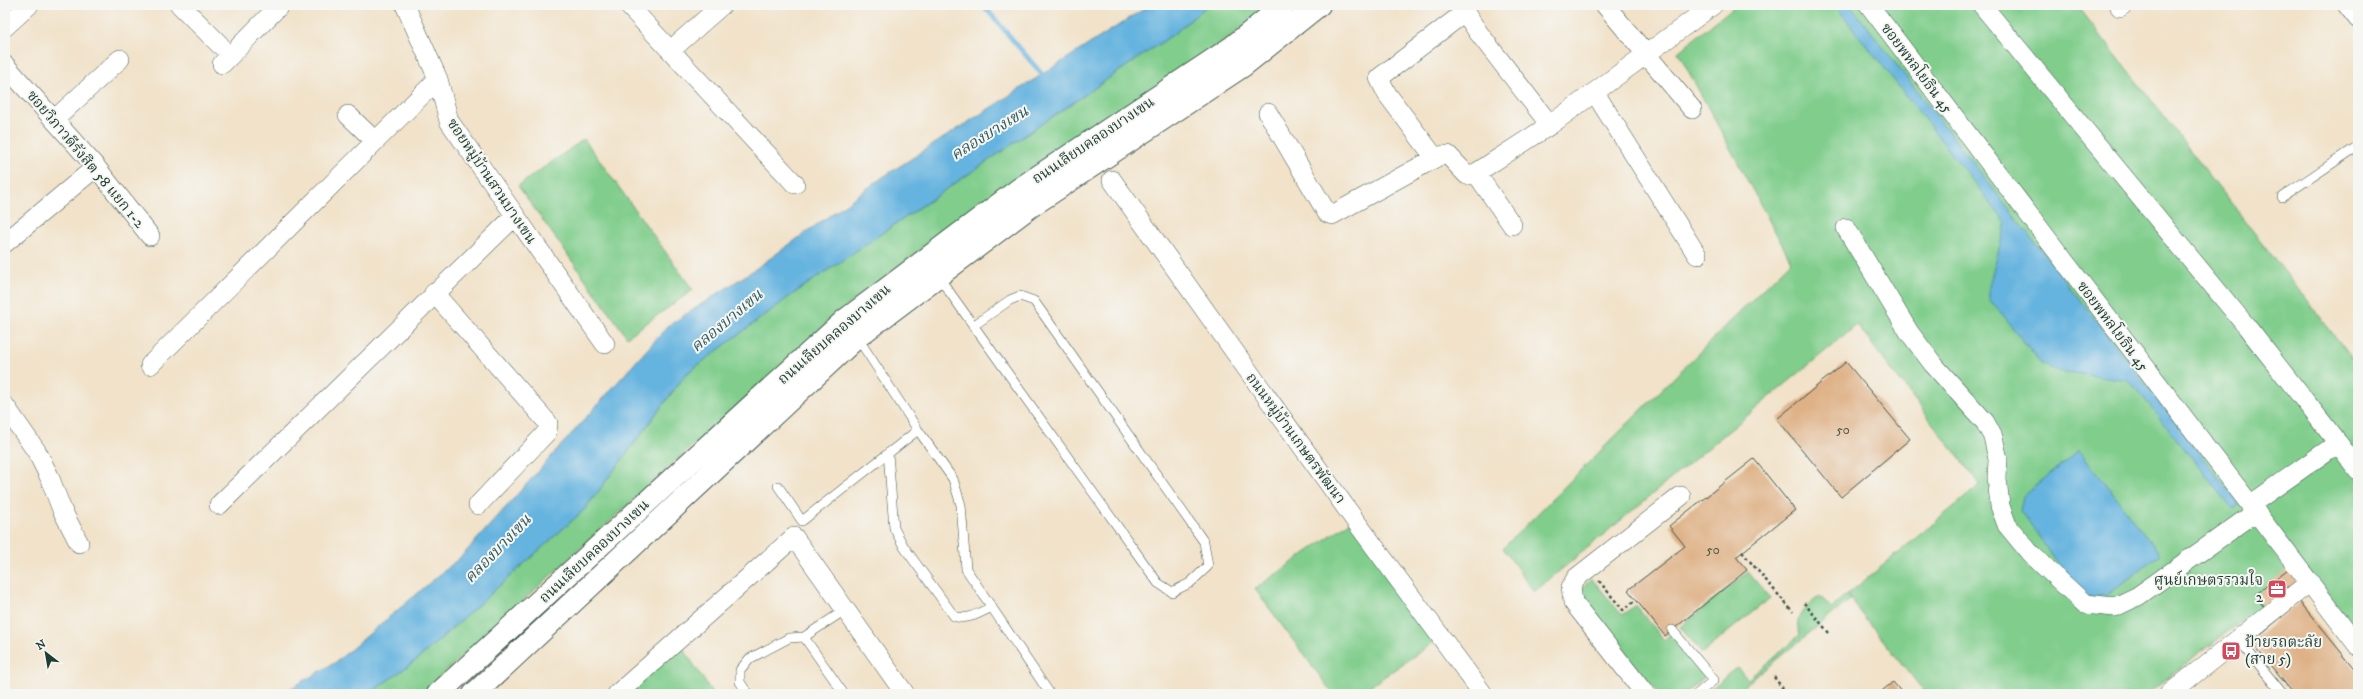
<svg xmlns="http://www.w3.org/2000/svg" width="2363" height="699" viewBox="0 0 2363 699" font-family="'IM FELL DW Pica','Noto Serif Thai',serif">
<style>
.green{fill:#80cd8c;stroke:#508560}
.water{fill:#65b3df;stroke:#42788a}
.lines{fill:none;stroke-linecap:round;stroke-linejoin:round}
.stream{stroke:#65b3df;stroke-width:5}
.building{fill:#deb186}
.service-casing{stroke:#3e564a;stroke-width:10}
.minor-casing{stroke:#3e564a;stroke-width:20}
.secondary-casing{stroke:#3e564a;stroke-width:24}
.path{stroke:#3e564a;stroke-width:2.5;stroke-dasharray:3 3;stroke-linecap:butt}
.service{stroke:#fff;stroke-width:9}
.minor{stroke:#fff;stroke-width:19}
.secondary{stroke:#fff;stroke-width:22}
.labels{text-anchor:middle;stroke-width:4;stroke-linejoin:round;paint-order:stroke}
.number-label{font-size:13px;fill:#4f5a48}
.street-label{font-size:15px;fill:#1f3d34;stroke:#f6f6f2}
.poi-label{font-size:15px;fill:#1f3d34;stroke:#f6f6f2;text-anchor:end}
.water-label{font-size:16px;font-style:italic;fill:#305a5f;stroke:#f6f6f2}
</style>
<rect width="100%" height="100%" fill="#f6f6f2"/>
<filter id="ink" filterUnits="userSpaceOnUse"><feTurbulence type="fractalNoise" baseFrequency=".025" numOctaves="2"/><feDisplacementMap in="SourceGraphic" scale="8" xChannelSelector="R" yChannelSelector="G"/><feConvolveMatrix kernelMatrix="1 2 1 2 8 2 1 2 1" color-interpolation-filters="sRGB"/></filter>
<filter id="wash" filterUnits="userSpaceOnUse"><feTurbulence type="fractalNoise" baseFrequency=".012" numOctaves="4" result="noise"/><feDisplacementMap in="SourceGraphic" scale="16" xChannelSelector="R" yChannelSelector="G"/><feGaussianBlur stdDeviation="0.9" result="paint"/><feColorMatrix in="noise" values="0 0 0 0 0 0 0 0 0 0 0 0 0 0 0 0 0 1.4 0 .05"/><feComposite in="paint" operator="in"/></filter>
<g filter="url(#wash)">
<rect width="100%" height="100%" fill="#f1e2c9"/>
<path class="green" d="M 1208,5 L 1270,5 L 1230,38 L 941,234 L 838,313 L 421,694 L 369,694 L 419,658 L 585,509 L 686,374 L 793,294 L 1175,33 Z
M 1736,5 L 2077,5 L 2358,366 L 2358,616 L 2349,624 L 2308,570 L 2147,694 L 1926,694 L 1847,595 L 1980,485 L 1857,325 L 1534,592 L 1503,548 L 1791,261 L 1678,52 Z
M 584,139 L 693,290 L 627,337 L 518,186 Z
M 1354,519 L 1437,640 L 1359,694 L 1333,694 L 1255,589 Z
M 1748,572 L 1770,598 L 1702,653 L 1680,627 Z
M 1592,579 L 1622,615 L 1636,605 L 1664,640 L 1671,634 L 1706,676 L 1684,694 L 1659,694 L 1576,593 Z
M 1846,595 L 1850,600 L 1734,694 L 1704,694 L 1737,668 L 1748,679 L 1800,635 C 1792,616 1806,607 1820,596 L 1831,608 Z
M 679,642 L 713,694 L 620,694 Z"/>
<path class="water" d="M 1150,5 L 1208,5 L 1175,33 L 793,294 L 686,374 L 585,509 L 419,658 L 369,694 L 281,694 L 336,662 L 464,554 L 668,326 L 754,270 L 883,177 Z
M 1835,5 L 1850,5 L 2239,504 L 2233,509 L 2129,380 L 2057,371 L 2042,364 L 1989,299 L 1989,286 L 2006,223 Z
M 2079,450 L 2160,554 L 2107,596 L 2083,597 L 2020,511 L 2023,496 Z"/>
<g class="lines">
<path class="stream" d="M 983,5 L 1046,79"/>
</g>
<g id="blocks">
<path class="building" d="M 1846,362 L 1910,439 L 1841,497 L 1777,419 Z
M 1754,459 L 1795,510 L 1736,557 L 1747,570 L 1665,636 L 1628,590 L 1685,546 L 1669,526 Z
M 2288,569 L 2300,583 L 2266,610 L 2255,595 Z
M 2300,602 L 2358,673 L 2358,694 L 2294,694 L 2251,642 Z
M 1893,682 L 1903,694 L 1878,694 Z"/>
</g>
</g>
<g filter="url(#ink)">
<use href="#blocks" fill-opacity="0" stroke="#3e564a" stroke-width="1"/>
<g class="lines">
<g class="service-casing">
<path id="service" d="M 2282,197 L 2358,146
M 938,276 L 1158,583 L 1172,592 L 1190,583 L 1208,566 L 1204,542 L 1034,301 L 1020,296 L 1010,300 L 973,326
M 857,337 L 918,430 L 953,479 L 961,505 L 966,569 L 1050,694
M 888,453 L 894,528 L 904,547 L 954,616 C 967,621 979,613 992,607
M 778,486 L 802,521 L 918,430
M 1672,630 L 1714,680 L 1697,694
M 2238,639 L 2283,694
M 748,694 L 740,682 L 740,670 L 749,659 L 789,638 L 804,637
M 844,694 L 804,637 L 845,610"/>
</g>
<g class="minor-casing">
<path id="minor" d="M 180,5 L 220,45
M 405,5 L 438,79 L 449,121 L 605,344
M 628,5 L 795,184
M 1460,5 L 1478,32 L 1550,125
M 1605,5 L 1692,109
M 1869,5 L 2358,646
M 1982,5 L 2247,327 L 2338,443 L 2250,505
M 2347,5 L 2358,19
M 2120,7 L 2123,5
M 5,27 L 29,5
M 672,49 L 722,5
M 222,64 L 280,5
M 5,65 L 96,167 L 150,236
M 1595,93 L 1697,255
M 1268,113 L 1327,213 L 1332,215 L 1439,156 L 1448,155 L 1467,175 L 1476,173 L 1550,125 L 1713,5
M 348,115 L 375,141
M 54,120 L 120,59
M 1435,158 L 1387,94 L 1379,78 L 1464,13
M 1476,173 L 1512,225
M 1112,180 L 1354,519 L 1483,694
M 1846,228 L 1909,332 L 1933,364 L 1985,422 L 1993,437 L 1998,459 L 1997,478 L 2000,506 L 2007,525 L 2030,553 L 2085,604 L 2115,607 L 2138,596 L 2256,512
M 5,243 L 96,167
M 434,293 L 548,423 L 547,432 L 478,505
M 150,365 L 438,79
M 5,406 L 37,452 L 49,476 L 62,510 L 79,543
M 2338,443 L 2358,470
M 219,505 L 515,216
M 617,694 L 794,537 L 905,694
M 1645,694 L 1573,602 L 1571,587 L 1576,578 L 1681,496
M 2169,694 L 2310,582"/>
</g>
<g class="secondary-casing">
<path id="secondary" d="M 438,694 L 844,321 L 1018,190 L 1231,48 L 1284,5
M 474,694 L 857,337 L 1031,206 L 1244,65 L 1319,5"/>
</g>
<path class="path" d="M 1742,552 L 1793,612
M 1599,581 L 1623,610 L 1636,600
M 1804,603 L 1829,633
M 1774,677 L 1787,694"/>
<use href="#service" class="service"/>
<use href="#minor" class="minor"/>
<use href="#secondary" class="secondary"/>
</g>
</g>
<defs>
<g id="office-square" transform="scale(1)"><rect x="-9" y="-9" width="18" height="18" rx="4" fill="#d1495b" stroke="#f6f6f2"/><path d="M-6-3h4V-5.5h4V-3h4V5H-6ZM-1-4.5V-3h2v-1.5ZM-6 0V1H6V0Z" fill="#fff"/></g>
<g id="bus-square" transform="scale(1)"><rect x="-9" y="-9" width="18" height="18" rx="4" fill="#d1495b" stroke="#f6f6f2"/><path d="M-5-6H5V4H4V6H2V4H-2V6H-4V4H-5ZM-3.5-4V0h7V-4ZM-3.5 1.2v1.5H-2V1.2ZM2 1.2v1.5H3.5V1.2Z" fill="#fff"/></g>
</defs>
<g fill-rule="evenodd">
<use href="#office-square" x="2277" y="589"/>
<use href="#bus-square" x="2231" y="651"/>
</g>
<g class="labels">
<g class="number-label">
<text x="1843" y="434">50</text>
<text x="1713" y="554">50</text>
</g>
<g class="street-label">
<text transform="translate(1917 68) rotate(53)" y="5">ซอยพหลโยธิน 45</text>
<text transform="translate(1093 140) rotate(-34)" y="5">ถนนเลียบคลองบางเขน</text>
<text transform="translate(86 159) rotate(50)" y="5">ซอยวิภาวดีรังสิต 58 แยก 1-2</text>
<text transform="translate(492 181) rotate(56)" y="5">ซอยหมู่บ้านสวนบางเขน</text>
<text transform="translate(2113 326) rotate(53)" y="5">ซอยพหลโยธิน 45</text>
<text transform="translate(834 334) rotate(-41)" y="5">ถนนเลียบคลองบางเขน</text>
<text transform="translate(1296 438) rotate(54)" y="5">ถนนหมู่บ้านเกษตรพัฒนา</text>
<text transform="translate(594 551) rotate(-43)" y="5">ถนนเลียบคลองบางเขน</text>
</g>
<g class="poi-label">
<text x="2263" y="585">ศูนย์เกษตรรวมใจ<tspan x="2263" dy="17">2</tspan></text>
<text x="2245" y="647" text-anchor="start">ป้ายรถตะลัย<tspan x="2245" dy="17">(สาย 5)</tspan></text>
</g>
<g class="water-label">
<text transform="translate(989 132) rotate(-32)" y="6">คลองบางเขน</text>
<text transform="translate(726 320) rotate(-40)" y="6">คลองบางเขน</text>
<text transform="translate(497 548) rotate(-46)" y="6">คลองบางเขน</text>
</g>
</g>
<rect width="2363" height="699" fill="none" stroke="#f6f6f2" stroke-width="20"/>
<g transform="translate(46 653) rotate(329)" stroke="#f6f6f2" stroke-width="3" paint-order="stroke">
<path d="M0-3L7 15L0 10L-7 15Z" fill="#1f3d34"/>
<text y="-6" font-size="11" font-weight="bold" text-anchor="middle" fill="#1f3d34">N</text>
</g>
</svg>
